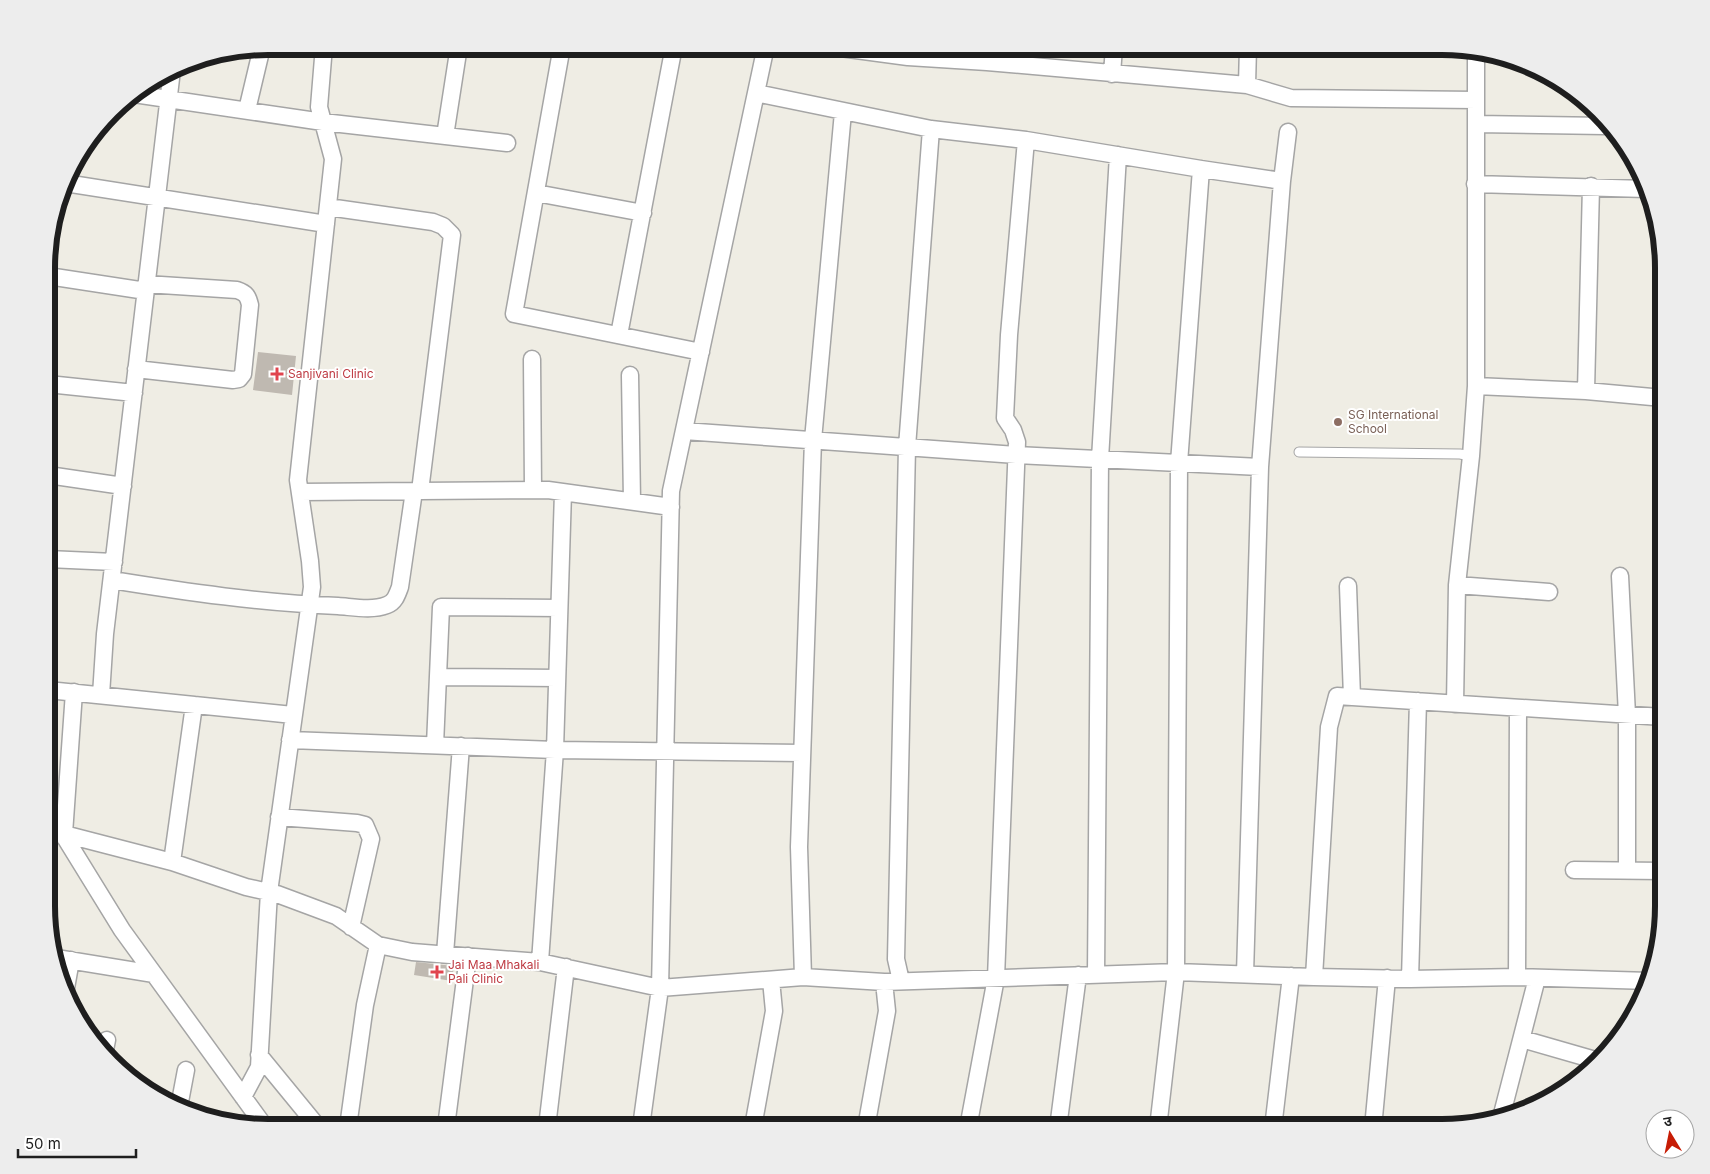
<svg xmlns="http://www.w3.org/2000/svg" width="1710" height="1174" viewBox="0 0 1710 1174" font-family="Inter,'Noto Sans Devanagari',sans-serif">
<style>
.building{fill:#bfb9b1}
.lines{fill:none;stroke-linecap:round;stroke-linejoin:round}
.service-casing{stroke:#a5a5a5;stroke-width:11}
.minor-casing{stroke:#a5a5a5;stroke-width:19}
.service{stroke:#fff;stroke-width:9}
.minor{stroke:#fff;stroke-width:16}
.health-dot{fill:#e0444e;stroke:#fff;stroke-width:2}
.education-dot{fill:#8d6e63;stroke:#fff;stroke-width:2}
.labels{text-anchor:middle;stroke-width:4;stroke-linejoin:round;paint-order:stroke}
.health-label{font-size:12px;fill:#be3a42;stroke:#fff;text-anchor:start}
.education-label{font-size:12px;fill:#785e54;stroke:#fff;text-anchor:start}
.rim{fill:none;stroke:#1e1e1e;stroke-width:6}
</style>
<rect width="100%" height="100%" fill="#efede4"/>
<path class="building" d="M 258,352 L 296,356 L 292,395 L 253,390 Z
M 416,962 L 454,966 L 452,981 L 414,975 Z"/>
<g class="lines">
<g class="service-casing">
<path id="service" d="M 1299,452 L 1460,454 L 1471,456"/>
</g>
<g class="minor-casing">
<path id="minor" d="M 562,46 L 514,314 L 701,352
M 826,46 L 908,57 L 987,62 L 1247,85 L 1291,98 L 1476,100
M 987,62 L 988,47
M 1112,74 L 1114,47
M 1247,85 L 1248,47
M 756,93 L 931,129 L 1026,140 L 1201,169 L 1282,181
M 134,94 L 323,122 L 507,143
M 247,110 L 262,47
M 1476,124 L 1605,126
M 445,136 L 459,46
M 65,183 L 326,224
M 1475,184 L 1646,189
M 536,193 L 643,213
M 328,207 L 433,222 L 443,226 L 452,235 L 420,491
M 48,276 L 146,291
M 619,335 L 674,46
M 532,359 L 533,490
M 136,369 L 233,380 L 239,379 L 243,374 L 250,305 C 248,296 246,293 237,290 L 146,284
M 630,375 L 632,501
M 48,384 L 134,393
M 1476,386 L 1586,391 L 1663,398
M 1586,391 L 1591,186
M 684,431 L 1016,455 L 1260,467
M 48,475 L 123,486
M 300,492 L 548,490 L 671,507
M 48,559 L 114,562
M 1620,576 L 1627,715 L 1627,870
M 112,580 C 186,592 262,603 338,606 C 353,607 372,611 387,605 C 395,602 397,595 400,587 L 414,491
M 1457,585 L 1549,592
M 1348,586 L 1352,697
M 438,677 L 557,678
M 48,690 L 293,715
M 101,695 L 105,634 L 172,70
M 1455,704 L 1457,585 L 1471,456 L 1476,386 L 1476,51
M 290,740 L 555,750 L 802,753
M 435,745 L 441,607 L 559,608
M 48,810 L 122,930 L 265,1127
M 279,817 L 357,823 L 365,825 L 371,839 L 351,927
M 48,831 L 64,834 L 172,862 L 246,887 L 277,894 L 336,916 L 378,945 L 412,952 L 540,962 L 660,988 L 803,977 L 884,982 L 1176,972 L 1314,977 L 1410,979 L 1517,977 L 1650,981
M 64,834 L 74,692
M 172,862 L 194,705
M 1574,870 L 1663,871
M 445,954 L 461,746
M 56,958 L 154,974
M 540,962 L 555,750 L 563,492
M 1245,974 L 1260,467 L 1282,181 L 1288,132
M 1096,975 L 1100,459 L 1118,155
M 803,977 L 799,847 L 813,440 L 843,112
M 1314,977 L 1329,727 L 1337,696 L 1663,717
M 1517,977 L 1518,708
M 1410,979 L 1418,701
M 901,981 L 896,959 L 907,447 L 931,129
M 66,988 L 71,960
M 1522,1039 L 1595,1060
M 105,1050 L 107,1040
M 259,1055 L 318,1127
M 243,1097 L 259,1067 L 269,892 L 312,587 L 310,561 L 298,480 L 333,159 L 319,107 L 324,46
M 179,1107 L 186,1070
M 1502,1114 L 1537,978
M 348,1127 L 365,1005 L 378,945
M 446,1127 L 468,956
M 547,1127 L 566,967
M 641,1127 L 660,988 L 671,491 L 766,46
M 753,1127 L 774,1011 L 771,980
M 866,1128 L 887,1011 L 884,982
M 968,1128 L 996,978 L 1017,442 L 1013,430 L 1005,418 L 1009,335 L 1026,140
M 1058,1128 L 1078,975
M 1158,1128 L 1176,972 L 1179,463 L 1201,169
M 1273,1128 L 1291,976
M 1373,1128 L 1387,978"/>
</g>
<use href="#service" class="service"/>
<use href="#minor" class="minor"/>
</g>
<g class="health-dot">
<path d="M274.5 366.5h5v5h5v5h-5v5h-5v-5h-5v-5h5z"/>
<path d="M434.5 964.5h5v5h5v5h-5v5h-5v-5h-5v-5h5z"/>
</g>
<circle class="education-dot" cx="1338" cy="422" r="5"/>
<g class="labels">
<g class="health-label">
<text x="288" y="378">Sanjivani Clinic</text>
<text x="448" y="969">Jai Maa Mhakali<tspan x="448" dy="14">Pali Clinic</tspan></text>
</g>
<g class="education-label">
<text x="1348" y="419">SG International<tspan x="1348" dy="14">School</tspan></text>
</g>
</g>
<path d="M0 0H1710V1174H0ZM268 55H1442A213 213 0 0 1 1655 268V906A213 213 0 0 1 1442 1119H268A213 213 0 0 1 55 906V268A213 213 0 0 1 268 55Z" fill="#ededed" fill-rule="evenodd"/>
<path class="rim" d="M268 55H1442A213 213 0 0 1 1655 268V906A213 213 0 0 1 1442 1119H268A213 213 0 0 1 55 906V268A213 213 0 0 1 268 55Z"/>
<g transform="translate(1670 1134) rotate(350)"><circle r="24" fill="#ffffff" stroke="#a5a5a5"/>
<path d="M0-4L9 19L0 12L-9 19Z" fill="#c71c05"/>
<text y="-8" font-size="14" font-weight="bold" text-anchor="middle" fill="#1e1e1e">उ</text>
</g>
<path d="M18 1149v8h118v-8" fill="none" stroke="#1e1e1e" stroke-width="2.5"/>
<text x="25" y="1149" font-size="15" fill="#1e1e1e" stroke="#ffffff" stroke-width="4" paint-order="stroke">50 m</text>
</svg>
